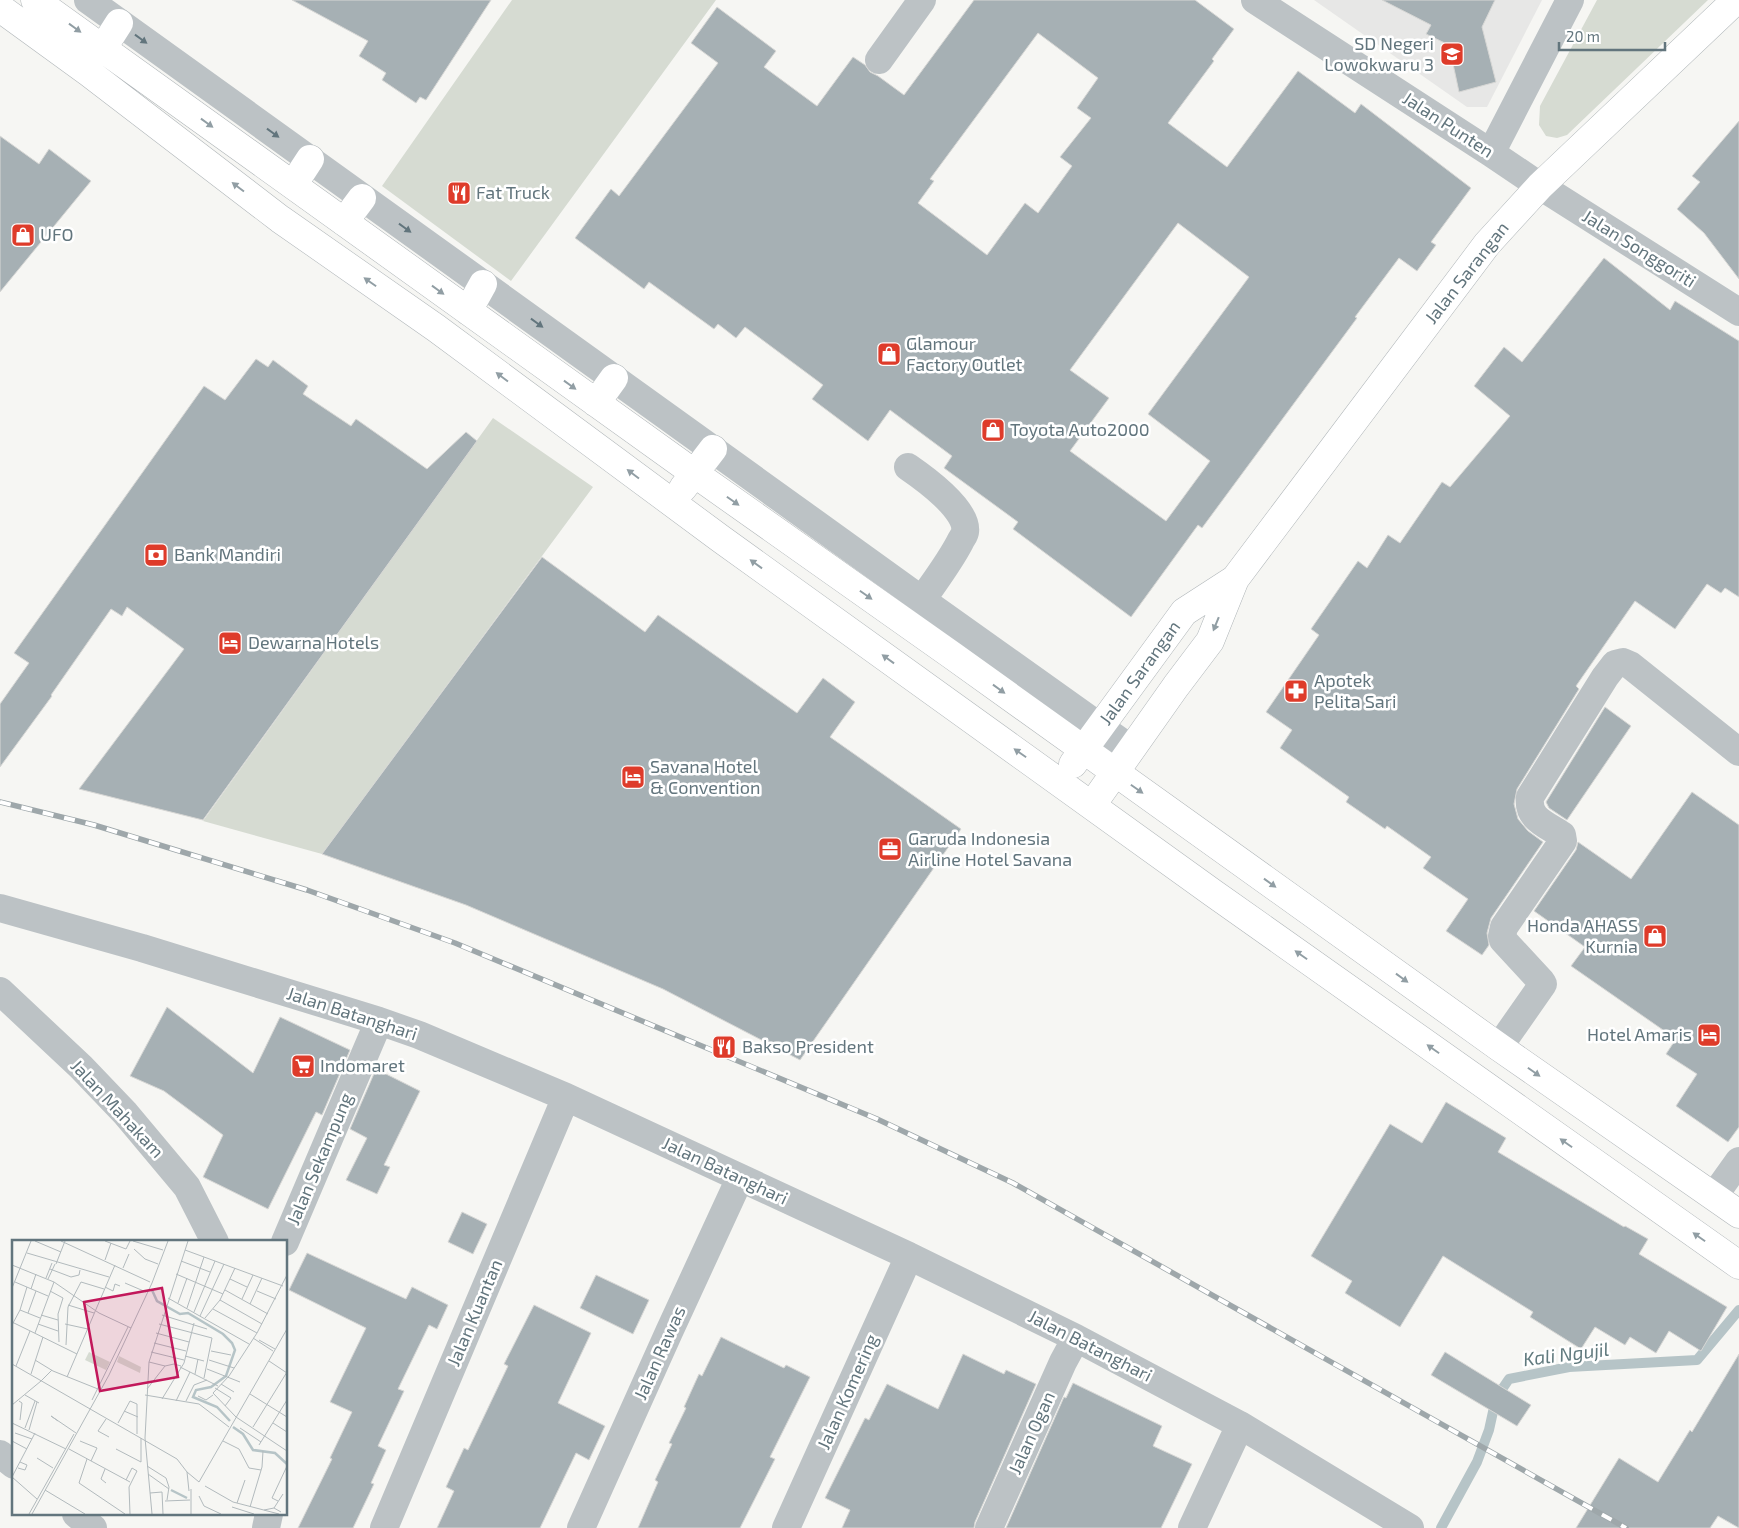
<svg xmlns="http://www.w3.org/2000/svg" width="1739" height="1528" viewBox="0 0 1739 1528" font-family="'Exo 2',sans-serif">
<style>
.built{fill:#e7e7e6}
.green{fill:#d6dbd2}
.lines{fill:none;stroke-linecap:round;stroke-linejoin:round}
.stream{stroke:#b6c4c7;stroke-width:10}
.building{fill:#a6b0b4;stroke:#d7d7d5;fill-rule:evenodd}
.major-casing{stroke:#b0b6b9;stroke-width:29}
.minor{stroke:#bcc2c5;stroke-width:28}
.major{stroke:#fff;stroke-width:28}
.rail-casing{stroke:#9ea7aa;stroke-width:5.5}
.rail{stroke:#fff;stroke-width:4;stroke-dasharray:11;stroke-linecap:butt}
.oneway{fill:#919ea4}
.oneway2{fill:#62757d}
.labels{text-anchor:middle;stroke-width:5;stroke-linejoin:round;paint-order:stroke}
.poi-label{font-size:18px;fill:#62757d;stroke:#fff;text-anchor:start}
.street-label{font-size:18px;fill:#62757d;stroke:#fff}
.water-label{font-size:19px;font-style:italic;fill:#627b7f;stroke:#fff}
.inset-river{fill:none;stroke:#b6c4c7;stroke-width:2.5}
.inset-road{fill:none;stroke:#b2babd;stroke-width:1}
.view{fill:#c2185b;fill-opacity:0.15;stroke:#c2185b;stroke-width:2.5}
.inset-edge{fill:none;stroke:#62757d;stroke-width:2.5}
</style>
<rect width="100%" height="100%" fill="#f6f6f3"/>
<path class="built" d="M 1314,0 L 1542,0 L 1487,107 L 1467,107 Z"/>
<path class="green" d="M 512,0 L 716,0 L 511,281 L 382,186 Z
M 1597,0 L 1708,0 L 1567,135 L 1557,138 L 1546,136 L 1539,125 L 1540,106 Z
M 493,418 L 593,487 L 322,854 L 203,821 Z"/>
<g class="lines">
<path class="stream" d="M 1441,1528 L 1477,1462 L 1489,1430 L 1496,1398 L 1509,1379 L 1569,1367 L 1697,1360 L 1739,1310"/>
</g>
<path class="building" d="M 292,0 L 491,0 L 426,100 L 420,97 L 416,103 L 382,80 L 386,73 L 359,56 L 368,41 Z
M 974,0 L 1195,0 L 1234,29 L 1212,59 L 1214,61 L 1168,123 L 1227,167 L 1298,71 L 1355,113 L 1361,104 L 1471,188 L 1431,242 L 1436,245 L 1417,271 L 1399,258 L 1355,317 L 1357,318 L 1202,528 L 1198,525 L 1131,617 L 1013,529 L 1018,522 L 944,468 L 952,456 L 890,410 L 868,441 L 812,399 L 823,385 L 745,327 L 736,338 L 718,324 L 714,329 L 649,282 L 644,289 L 575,238 L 611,189 L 619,196 L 718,63 L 691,43 L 717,7 L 776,51 L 764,67 L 817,106 L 853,57 L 865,65 L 870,72 L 878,76 L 904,95 ZM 1038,33 L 1098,78 L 1077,108 L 1091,118 L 1060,157 L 1072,166 L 1038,213 L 1025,203 L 987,255 L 918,203 L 934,181 L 930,179 ZM 1178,223 L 1249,277 L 1148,414 L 1210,461 L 1166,521 L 1070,451 L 1109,398 L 1070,370 Z
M 1382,0 L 1495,0 L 1482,27 L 1496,82 L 1459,92 L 1449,45 L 1426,34 L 1431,25 Z
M 1739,121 L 1739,279 L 1704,233 L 1677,209 L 1700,182 L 1692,176 Z
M 0,136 L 39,164 L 49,149 L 91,181 L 0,292 Z
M 1604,258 L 1670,310 L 1675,301 L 1739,341 L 1739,597 L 1725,588 L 1721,593 L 1707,584 L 1675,629 L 1635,601 L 1576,686 L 1579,689 L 1517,789 L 1514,804 L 1518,819 L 1528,831 L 1543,842 L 1491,918 L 1487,933 L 1489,945 L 1482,955 L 1446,931 L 1468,899 L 1423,868 L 1431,857 L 1387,826 L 1385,829 L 1346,802 L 1349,797 L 1280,748 L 1292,730 L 1266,712 L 1319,635 L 1311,629 L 1358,561 L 1367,568 L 1388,535 L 1400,543 L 1442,482 L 1450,487 L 1510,416 L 1474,386 L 1504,347 L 1522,362 Z
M 256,359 L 268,367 L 273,360 L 308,386 L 303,394 L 351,426 L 356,419 L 427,469 L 466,432 L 477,441 L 203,820 L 79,789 L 184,649 L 127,607 L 122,616 L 111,609 L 51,695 L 52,696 L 0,767 L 0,704 L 29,663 L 14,653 L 204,386 L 225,400 Z
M 542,557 L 645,632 L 658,615 L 797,713 L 823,678 L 855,702 L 830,737 L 961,829 L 800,1060 L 663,989 L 466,905 L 322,854 Z
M 1605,707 L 1631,726 L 1567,820 L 1549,808 L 1546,802 Z
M 1692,792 L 1739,825 L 1739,1127 L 1728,1142 L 1676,1106 L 1697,1074 L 1666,1054 L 1676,1039 L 1571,966 L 1585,947 L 1534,911 L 1576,850 L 1578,842 L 1631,879 Z
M 167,1007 L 253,1073 L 280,1017 L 350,1050 L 322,1115 L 316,1112 L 268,1209 L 203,1177 L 223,1135 L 164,1091 L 130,1076 Z
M 376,1069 L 420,1091 L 384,1165 L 390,1167 L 377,1194 L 346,1180 L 367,1138 L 350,1129 Z
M 1446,1102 L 1506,1138 L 1498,1152 L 1624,1227 L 1625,1226 L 1648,1239 L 1639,1254 L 1727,1307 L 1701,1351 L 1669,1331 L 1656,1353 L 1630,1337 L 1625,1345 L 1595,1327 L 1581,1349 L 1530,1317 L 1533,1312 L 1443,1256 L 1400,1327 L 1345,1293 L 1352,1281 L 1311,1256 L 1390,1124 L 1422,1143 Z
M 462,1212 L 487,1224 L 473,1254 L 448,1242 Z
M 307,1253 L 406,1299 L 412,1287 L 448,1305 L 437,1329 L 429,1325 L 398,1389 L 404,1391 L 378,1446 L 386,1450 L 371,1483 L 374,1484 L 353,1528 L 298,1528 L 332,1459 L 330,1458 L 352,1412 L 330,1402 L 366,1328 L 289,1290 Z
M 596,1275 L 649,1300 L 633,1334 L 580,1308 Z
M 534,1305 L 591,1333 L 558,1403 L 605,1426 L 589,1460 L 576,1453 L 540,1528 L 437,1528 L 454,1491 L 446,1487 L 464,1448 L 468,1450 L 508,1366 L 504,1364 Z
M 721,1337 L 784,1368 L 786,1365 L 810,1377 L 770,1457 L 775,1459 L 740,1528 L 638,1528 L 658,1482 L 655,1480 L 672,1444 L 669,1443 L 686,1408 L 684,1407 L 699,1374 L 702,1376 Z
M 1445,1352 L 1531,1405 L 1517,1426 L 1431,1375 Z
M 963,1354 L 1004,1374 L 1006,1370 L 1036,1384 L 975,1522 L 974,1528 L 842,1528 L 850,1510 L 825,1498 L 865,1418 L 869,1420 L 887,1384 L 938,1409 Z
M 1739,1354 L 1739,1528 L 1718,1516 L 1710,1528 L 1576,1528 L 1619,1458 L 1658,1482 L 1690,1430 L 1692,1432 Z
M 1073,1383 L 1162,1426 L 1153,1446 L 1192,1464 L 1161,1528 L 1006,1528 L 1064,1397 L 1066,1398 Z"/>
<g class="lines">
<g class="major-casing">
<path id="major" d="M 35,0 L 694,473 L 953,656 L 1499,1047 L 1739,1214
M 0,8 L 88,72 L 280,219 L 436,328 L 721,539 L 1213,893 L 1739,1265
M 103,48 L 119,23
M 293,185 L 310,159
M 344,222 L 362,198
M 468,311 L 483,284
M 596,403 L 614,378
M 683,488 L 713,449
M 1073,764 L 1184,612 L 1235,579
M 1092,805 L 1176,686 L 1210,641 L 1235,579 L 1487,244 L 1540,186 L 1736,0"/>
</g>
<path class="minor" d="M 88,0 L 922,600 L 1131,749
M 1255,0 L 1491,153 L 1540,186 L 1739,312
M 879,60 L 922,0
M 1491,153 L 1570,0
M 908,467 C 924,478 969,510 965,532 C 965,535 961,539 960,542 C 949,563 935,581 922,600
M 0,908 L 142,948 L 379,1021 L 419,1035 L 566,1097 L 909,1256 L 1076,1338 L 1240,1425 L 1410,1528
M 0,991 L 81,1067 L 125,1113 L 187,1187 L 215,1242
M 1499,1047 L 1543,984 L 1541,981 L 1503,940 L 1502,936 L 1504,927 L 1563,841 L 1562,835 C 1546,824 1527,819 1530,797 L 1605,677 L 1615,664 L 1623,662 L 1630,665 L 1739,752
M 1714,1196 L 1739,1161
M 285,1242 L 379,1021
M 0,1454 L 14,1465
M 76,1514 L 93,1528
M 266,1528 L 269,1514
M 384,1528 L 566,1097
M 581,1528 L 669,1332 L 740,1178
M 786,1528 L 909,1256
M 989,1528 L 1063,1362 L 1076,1338
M 1192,1528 L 1240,1425"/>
<use href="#major" class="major"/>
<g class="rail-casing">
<path id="rail" d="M 0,802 L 94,825 L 307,890 L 455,943 L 877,1119 L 1013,1183 L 1626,1528"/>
</g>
<use href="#rail" class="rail"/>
</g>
<defs><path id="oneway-solid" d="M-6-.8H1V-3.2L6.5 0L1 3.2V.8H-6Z" transform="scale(1.25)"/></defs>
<g class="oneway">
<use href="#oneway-solid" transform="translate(75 28) rotate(36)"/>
<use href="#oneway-solid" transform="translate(207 123) rotate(36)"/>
<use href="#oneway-solid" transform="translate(238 187) rotate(-143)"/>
<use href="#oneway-solid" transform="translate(370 282) rotate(-145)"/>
<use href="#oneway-solid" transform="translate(438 290) rotate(36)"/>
<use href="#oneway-solid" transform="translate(502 377) rotate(-143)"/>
<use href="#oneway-solid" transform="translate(570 385) rotate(36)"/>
<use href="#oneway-solid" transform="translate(633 474) rotate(-143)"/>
<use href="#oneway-solid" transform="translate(733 501) rotate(35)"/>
<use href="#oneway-solid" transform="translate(756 564) rotate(-144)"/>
<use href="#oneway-solid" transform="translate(866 595) rotate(35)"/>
<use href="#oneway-solid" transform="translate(1216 624) rotate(112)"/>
<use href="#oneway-solid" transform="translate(888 659) rotate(-144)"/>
<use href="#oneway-solid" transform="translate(999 689) rotate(36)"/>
<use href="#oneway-solid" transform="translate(1020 753) rotate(-145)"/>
<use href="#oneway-solid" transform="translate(1137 789) rotate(35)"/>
<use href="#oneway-solid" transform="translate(1270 883) rotate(36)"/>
<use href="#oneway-solid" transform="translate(1301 955) rotate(-145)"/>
<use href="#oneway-solid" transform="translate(1402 978) rotate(36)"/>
<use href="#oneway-solid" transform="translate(1433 1049) rotate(-145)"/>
<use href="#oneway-solid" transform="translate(1534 1072) rotate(35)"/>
<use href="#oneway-solid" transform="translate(1566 1143) rotate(-145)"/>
<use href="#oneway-solid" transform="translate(1699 1237) rotate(-145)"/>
</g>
<g class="oneway2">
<use href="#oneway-solid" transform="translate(141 39) rotate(36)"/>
<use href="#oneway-solid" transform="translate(273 133) rotate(36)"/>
<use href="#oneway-solid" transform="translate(405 228) rotate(36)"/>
<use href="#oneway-solid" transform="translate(537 323) rotate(36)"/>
</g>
<defs>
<g id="school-square" transform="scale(1.25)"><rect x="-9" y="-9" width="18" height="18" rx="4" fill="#de3b2a" stroke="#fff"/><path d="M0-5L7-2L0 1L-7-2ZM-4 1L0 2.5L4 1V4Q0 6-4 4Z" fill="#fff"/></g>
<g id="restaurant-square" transform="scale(1.25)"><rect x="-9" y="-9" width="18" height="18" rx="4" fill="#de3b2a" stroke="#fff"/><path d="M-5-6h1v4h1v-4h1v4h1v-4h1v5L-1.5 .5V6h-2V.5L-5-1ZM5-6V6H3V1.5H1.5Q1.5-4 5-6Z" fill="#fff"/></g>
<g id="shop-square" transform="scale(1.25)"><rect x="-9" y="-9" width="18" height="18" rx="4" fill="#de3b2a" stroke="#fff"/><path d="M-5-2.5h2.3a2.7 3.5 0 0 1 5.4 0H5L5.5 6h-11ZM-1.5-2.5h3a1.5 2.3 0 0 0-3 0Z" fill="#fff"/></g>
<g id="bank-square" transform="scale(1.25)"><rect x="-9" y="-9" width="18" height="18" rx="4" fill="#de3b2a" stroke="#fff"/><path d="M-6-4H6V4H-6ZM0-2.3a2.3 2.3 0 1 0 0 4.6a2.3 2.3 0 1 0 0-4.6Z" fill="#fff"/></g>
<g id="hotel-square" transform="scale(1.25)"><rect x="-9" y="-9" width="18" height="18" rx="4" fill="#de3b2a" stroke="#fff"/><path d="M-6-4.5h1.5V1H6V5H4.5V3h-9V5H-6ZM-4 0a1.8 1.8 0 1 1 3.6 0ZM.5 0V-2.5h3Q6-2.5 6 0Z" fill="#fff"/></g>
<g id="pharmacy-square" transform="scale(1.25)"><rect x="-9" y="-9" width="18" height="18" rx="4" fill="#de3b2a" stroke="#fff"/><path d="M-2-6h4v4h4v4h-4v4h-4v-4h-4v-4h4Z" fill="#fff"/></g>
<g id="office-square" transform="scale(1.25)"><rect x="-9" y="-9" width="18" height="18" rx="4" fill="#de3b2a" stroke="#fff"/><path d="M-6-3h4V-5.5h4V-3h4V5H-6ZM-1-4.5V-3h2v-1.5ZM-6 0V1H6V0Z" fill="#fff"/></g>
<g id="supermarket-square" transform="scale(1.25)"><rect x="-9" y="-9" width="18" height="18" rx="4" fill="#de3b2a" stroke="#fff"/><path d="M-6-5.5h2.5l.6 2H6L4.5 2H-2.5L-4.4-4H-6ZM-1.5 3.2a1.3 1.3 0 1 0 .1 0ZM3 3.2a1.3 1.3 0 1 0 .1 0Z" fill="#fff"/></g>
</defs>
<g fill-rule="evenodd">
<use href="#school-square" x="1452" y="54"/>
<use href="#restaurant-square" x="459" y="193"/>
<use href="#shop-square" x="23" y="235"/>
<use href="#shop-square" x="889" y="354"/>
<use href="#shop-square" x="993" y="430"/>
<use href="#bank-square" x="156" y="555"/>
<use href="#hotel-square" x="230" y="643"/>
<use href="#pharmacy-square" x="1296" y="691"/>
<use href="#hotel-square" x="633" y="777"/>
<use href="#office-square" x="890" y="849"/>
<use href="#shop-square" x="1655" y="936"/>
<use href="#hotel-square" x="1709" y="1035"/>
<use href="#restaurant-square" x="724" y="1047"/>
<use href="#supermarket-square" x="303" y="1066"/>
</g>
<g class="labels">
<g class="poi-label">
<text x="1434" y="50" text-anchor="end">SD Negeri<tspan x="1434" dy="21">Lowokwaru 3</tspan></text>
<text x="476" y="199">Fat Truck</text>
<text x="40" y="241">UFO</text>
<text x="906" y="350">Glamour<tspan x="906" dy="21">Factory Outlet</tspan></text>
<text x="1010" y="436">Toyota Auto2000</text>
<text x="174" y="561">Bank Mandiri</text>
<text x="248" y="649">Dewarna Hotels</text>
<text x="1314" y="687">Apotek<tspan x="1314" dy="21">Pelita Sari</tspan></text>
<text x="650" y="773">Savana Hotel<tspan x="650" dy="21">&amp; Convention</tspan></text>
<text x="908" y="845">Garuda Indonesia<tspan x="908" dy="21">Airline Hotel Savana</tspan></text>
<text x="1638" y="932" text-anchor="end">Honda AHASS<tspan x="1638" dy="21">Kurnia</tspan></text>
<text x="1692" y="1041" text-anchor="end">Hotel Amaris</text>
<text x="742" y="1053">Bakso President</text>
<text x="320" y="1072">Indomaret</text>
</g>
<g class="street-label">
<text transform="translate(1448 125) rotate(33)" y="6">Jalan Punten</text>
<text transform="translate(1639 249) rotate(32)" y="6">Jalan Songgoriti</text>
<text transform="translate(1467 273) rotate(-52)" y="6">Jalan Sarangan</text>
<text transform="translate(1140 673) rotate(-54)" y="6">Jalan Sarangan</text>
<text transform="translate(352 1014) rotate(18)" y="6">Jalan Batanghari</text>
<text transform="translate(117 1109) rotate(47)" y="6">Jalan Mahakam</text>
<text transform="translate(320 1159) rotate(-67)" y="6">Jalan Sekampung</text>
<text transform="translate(725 1171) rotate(25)" y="6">Jalan Batanghari</text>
<text transform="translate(475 1313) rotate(-67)" y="6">Jalan Kuantan</text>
<text transform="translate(1090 1346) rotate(27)" y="6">Jalan Batanghari</text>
<text transform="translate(660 1353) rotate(-66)" y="6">Jalan Rawas</text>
<text transform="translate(848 1392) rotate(-66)" y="6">Jalan Komering</text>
<text transform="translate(1032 1433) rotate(-66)" y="6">Jalan Ogan</text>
</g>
<g class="water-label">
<text transform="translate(1566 1354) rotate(-7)" y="7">Kali Ngujil</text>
</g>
</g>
<g transform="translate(12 1240)">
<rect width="275" height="275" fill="#f6f6f3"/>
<path d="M 77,112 L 98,122 L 94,130 L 73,120 ZM 107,116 L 129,127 L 128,133 L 105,122 Z" fill="#d6dbd2"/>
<path class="inset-river" d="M 140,50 L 145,61 L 168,74 L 176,73 L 211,94 L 220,103 L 223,110 L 214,136 L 199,147 L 184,150 L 181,157 L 205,167 L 218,181M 221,187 L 231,194 L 241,210 L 263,213 L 275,224M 159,250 L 175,258"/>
<path class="inset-road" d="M 23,1 L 49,12M 49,1 L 138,42M 93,1 L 114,9 L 118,1M 121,1 L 151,10M 122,9 L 133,19 L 146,24M 173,10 L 271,46M 15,13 L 97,37M 93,20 L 99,3M 169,21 L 198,32M 44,24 L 53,1M 0,25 L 42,42 L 87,73 L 119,88M 111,28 L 117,14M 38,29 L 59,37 L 67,35 L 68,30M 164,34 L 211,54M 275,35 L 245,93 L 217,136 L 201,153 L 224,177 L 275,211M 34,38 L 40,23M 36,39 L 43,24M 218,39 L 235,47M 3,42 L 36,56M 113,43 L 134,52M 15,47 L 8,70 L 28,78M 93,47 L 101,51 L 103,44 L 108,46M 0,48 L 19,1M 19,49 L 24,34M 213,50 L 256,74M 38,51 L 51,58 L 46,74 L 47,102M 245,51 L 264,59M 156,58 L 237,104M 230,59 L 241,35M 208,60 L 250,84M 166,63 L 175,38M 238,64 L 250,38M 56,65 L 82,73M 175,68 L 192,17M 201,69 L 245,93M 182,72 L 203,21M 16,73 L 24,51M 29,75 L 46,80M 150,75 L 195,89M 188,76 L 212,24M 193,78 L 208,60 L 223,28M 0,82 L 65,114M 26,84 L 46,91M 53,84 L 76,89M 147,84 L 200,98 L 192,138M 0,85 L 8,70M 23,93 L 42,42M 144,93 L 177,102M 241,98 L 261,111M 247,100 L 263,109M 142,103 L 174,111M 54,105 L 56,67 L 69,42 L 92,49M 199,111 L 219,115M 139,112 L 172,120M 173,116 L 192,121M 23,120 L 41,131 L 86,149M 197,120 L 222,128M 257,121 L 275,133M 137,122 L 153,126M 0,124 L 165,219 L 175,232 L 177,251M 4,126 L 18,91M 168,127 L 206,146M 195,129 L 228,142M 19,134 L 31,97M 183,134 L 186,119M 55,137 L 103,25M 29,141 L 40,130M 209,144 L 222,152M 203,148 L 219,158 L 213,166M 135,149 L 153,126 L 162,124 L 169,126M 238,154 L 275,177M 13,155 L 27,163M 133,155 L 187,164 L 217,187M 186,156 L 194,160 L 201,155M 150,159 L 172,123 L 182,83M 80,160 L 116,87M 7,161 L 10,163 L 8,180M 164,161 L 178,132M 174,161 L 182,145 L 195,140M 0,165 L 29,141M 112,171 L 126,177M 94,179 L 86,191 L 97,197M 46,181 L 39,176 L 64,193M 0,183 L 54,209M 106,183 L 118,161 L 125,164 L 125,194M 261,183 L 275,192M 241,187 L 275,132M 13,188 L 23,161M 228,188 L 249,202M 17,190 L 25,162M 3,193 L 20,199M 0,201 L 15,209M 68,201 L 85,208 L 79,221M 211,201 L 227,209 L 237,228 L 249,230M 247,205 L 275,160M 57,209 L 118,242M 104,209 L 129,222 L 129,198M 25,218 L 41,228M 75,219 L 67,243 L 113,274M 135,226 L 154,238 L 157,247 L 155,260M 6,228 L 13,230 L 15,225 L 8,222M 93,229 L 89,239 L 94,243M 175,232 L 187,242M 136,234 L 157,249M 0,237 L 23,193M 0,237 L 25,259M 114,240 L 120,228 L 125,231 L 117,247 L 118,274M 187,242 L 275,89M 193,246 L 221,262 L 267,274M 33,250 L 73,274M 138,253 L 150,252 L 151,274M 187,256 L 192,266 L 209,274M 153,261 L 178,260M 266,261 L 260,258 L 275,226M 225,263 L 233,240M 220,267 L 242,274M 238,267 L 250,227 L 251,211M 262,268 L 271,254M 252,270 L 262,268 L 269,272M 17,274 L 62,194M 20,274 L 97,135 L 140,43 L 156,1M 140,274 L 133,198 L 137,122 L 176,1M 179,274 L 179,249"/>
<path class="view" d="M 150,48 L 166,137 L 88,151 L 72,62 Z"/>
<rect width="275" height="275" class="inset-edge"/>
</g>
<path d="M1559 42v8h106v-8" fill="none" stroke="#62757d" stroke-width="2.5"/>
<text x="1566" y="42" font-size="15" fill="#62757d" stroke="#ffffff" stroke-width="4" paint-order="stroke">20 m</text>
</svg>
